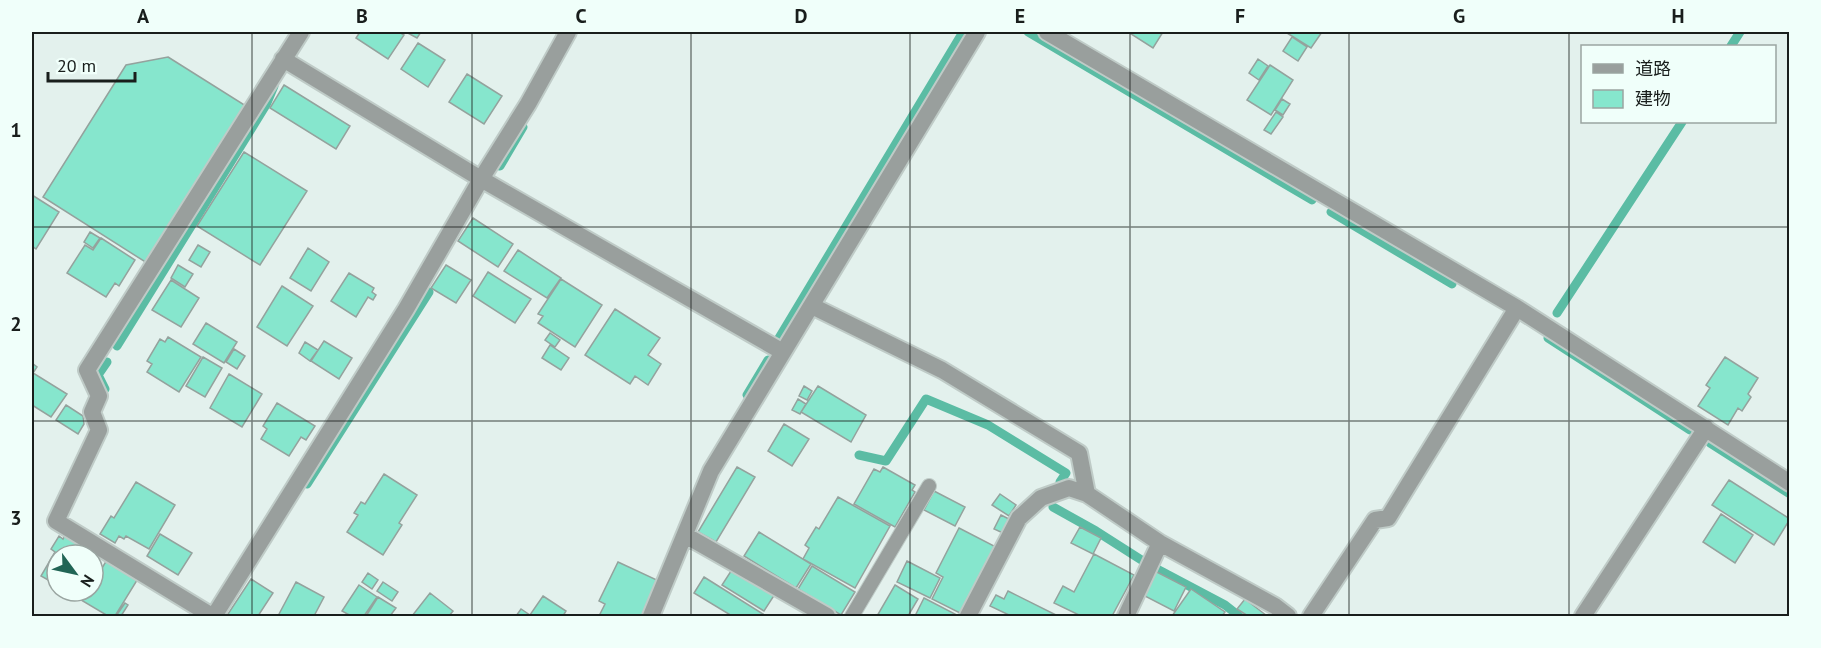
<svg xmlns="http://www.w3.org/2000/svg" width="1821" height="648" font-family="'PT Sans','Noto Sans JP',sans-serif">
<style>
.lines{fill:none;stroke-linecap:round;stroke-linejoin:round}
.stream{stroke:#5bbca4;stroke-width:9}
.building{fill:#86e6cd;stroke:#94a29d;stroke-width:1.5}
.service-casing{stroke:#bfcbc7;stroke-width:16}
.minor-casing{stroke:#bfcbc7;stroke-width:20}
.service{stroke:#999f9d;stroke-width:14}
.minor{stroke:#999f9d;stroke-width:16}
.grid{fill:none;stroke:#191e1c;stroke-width:1.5;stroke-opacity:0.55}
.neatline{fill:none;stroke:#191e1c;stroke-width:2}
.grid-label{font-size:20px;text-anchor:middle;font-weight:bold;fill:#191e1c}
</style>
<rect width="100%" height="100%" fill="#e3f1ed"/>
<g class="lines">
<path class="stream" d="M1028,32l284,168
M1731,46l9,-14
M500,166l23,-39
M1331,212l121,72
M1557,313l125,-191
M779,338l184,-306
M1548,338l142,92
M117,346l149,-241 8,-19
M105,389l-7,-14 9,-13
M747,395l21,-35
M1710,443l80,51
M859,455l27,6 40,-62 62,26 78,48 -6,9
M307,484l122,-192
M1053,507l43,24 47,30
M1155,568l70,37 14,11"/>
</g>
<path class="building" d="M360,32h39l5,3 -16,24 -32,-21z
M406,32h15l-4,6z
M1128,32h35l-10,16z
M1288,32h34l-11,16 -24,-15z
M1292,37l15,10 -9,14 -15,-10z
M418,43l27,17 -17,27 -27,-18z
M168,57l78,49 -99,157 -104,-66 83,-132z
M1258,59l10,7 -9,14 -10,-7z
M1270,65l23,15 -22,35 -24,-15z
M467,74l35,22 -18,28 -35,-22z
M284,85l66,41 -14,23 -66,-41z
M1282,99l8,5 -7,11 -8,-5z
M1276,112l7,5 -12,17 -7,-4z
M244,152l63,39 -47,74 -63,-39z
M32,195l27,17 -23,37 -4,-3z
M473,218l40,26 -15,23 -40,-26z
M90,232l10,6 -7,10 -9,-6z
M101,238l34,22 -16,26 -4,-3 -9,14 -39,-24 18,-28 8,5z
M198,245l12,7 -9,15 -12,-7z
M308,248l21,14 -18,29 -21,-13z
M518,250l43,28 -14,20 -43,-27z
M178,265l15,9 -8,13 -14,-9z
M446,265l25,15 -15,23 -25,-15z
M488,272l43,27 -16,24 -42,-27z
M349,273l25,15 -2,4 4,3 -3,5 -5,-3 -12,20 -25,-16z
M561,279l41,26 -27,42 -37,-24 5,-7 -5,-2z
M171,280l28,18 -18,29 -29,-17z
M282,286l31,20 -26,40 -30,-19z
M615,309l45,29 -12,17 13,9 -13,21 -13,-9 -5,8 -45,-29z
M206,323l31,19 -13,21 -31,-19z
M550,333l10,7 -5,7 -10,-7z
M168,337l33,20 -22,35 -32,-20 5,-8 -5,-3 13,-22 5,3z
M324,341l28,17 -13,21 -28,-18z
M305,342l13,8 -8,11 -11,-8z
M550,345l19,13 -8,12 -19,-12z
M234,349l11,7 -8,13 -11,-7z
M203,357l19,11 -17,29 -19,-11z
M1725,357l33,21 -10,16 3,3 -9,14 -4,-3 -10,17 -30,-19 12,-18 -4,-3z
M32,363l5,4 -4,6 34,21 -16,23 -19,-12z
M229,374l33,20 -20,33 -32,-19z
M804,386l8,5 -5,9 -8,-4z
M818,386l48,29 -15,27 -50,-30z
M798,399l8,5 -6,10 -8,-4z
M277,403l38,23 -9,14 -5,-3 -12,19 -28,-17 6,-10 -4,-3z
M66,405l17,11 1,8 -6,10 -22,-14z
M784,424l25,15 -17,27 -24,-15z
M737,467l18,10 -39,65 -18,-10z
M883,467l32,18 -3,5 3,2 -20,35 -41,-23 20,-35 6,3z
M384,474l33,21 -18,28 3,2 -19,30 -36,-23 11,-17 -4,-2 7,-11 4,2z
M1729,480l61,39 -16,26 -62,-40z
M136,482l39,23 -26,44 -23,-13 -2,3 -5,-3 -4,7 -15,-9 11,-18 3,2z
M934,491l31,16 -10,19 -31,-16z
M1000,494l16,11 -7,11 -17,-11z
M838,497l52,29 -35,62 -52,-29 6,-11 -4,-3 11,-18 3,2z
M1721,514l32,21 -18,28 -32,-21z
M1001,515l10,5 -8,13 -9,-4z
M1080,527l21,11 -8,16 -22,-11z
M959,528l37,19 -34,67 -30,-15 11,-22 -7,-4z
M759,532l52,32 -15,24 -52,-32z
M160,534l32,19 -14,22 -31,-19z
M65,535l31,18 -3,4v-2h-36v30l-16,-9 14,-24 -4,-3 8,-13 4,3z
M1094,554l40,21 -22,41h-31l-27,-13 9,-17 11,6z
M108,558l31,19 -24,39h-7l-32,-19 3,-6h14v-8z
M907,561l33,17 -10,20 -33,-16z
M618,562l41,19 -17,35h-43l6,-12 -6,-3z
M812,566l43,26 -14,23 -43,-26z
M733,568l42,26 -11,17 -42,-26z
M1151,569l35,18 -12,24 -35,-18z
M368,573l10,7 -6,9 -10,-7z
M704,577l59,37 -2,2h-29l-38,-23z
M251,579l22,14 -15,23h-26l-4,-2z
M296,582l28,15 -10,19h-36z
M383,582l15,10 -6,9 -15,-10z
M359,585l18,12 -13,19h-13l-9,-5z
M895,585l23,14 -10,17h-31z
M1191,589l34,23 -3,4h-50z
M1008,591l50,25h-47l-21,-10 6,-11 8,4z
M430,593l23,18 -4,5h-37z
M543,596l23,15 -3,5h-47l5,-7 9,6z
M378,597l18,11 -6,8h-24z
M924,598l31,16 -1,2h-39z
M1245,599l22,17h-19l-11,-7z
M125,603l3,2 -7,11h-5z"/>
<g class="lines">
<g class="service-casing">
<path id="service" d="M852,616l77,-130"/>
</g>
<g class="minor-casing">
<path id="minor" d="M1047,32l470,276 273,175
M283,59l198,120 302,173
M812,306l130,64 137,83 8,41
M685,535l142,81
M212,616l-156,-95 43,-91 -7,-18 7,-16 -12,-26 214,-338
M214,616l192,-307 75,-130 47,-75 40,-72
M651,616l60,-145 266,-439
M968,616l51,-98 22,-20 28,-10 18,6 73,49 115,63 13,10
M1126,616l34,-73
M1311,616l64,-96 13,-2 129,-210
M1583,616l123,-188"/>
</g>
<use href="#service" class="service"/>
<use href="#minor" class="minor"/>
</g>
<path class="grid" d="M252,32v584M472,32v584M691,32v584M910,32v584M1130,32v584M1349,32v584M1569,32v584M32,227h1758M32,421h1758"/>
<rect width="1821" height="648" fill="none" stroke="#f0fffa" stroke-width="66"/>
<rect x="1581" y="45" width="195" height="78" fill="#f0fffa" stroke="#9aa5a1" stroke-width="1.5"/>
<rect x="1593" y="64" width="30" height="9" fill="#999f9d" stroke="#9aa5a1" stroke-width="1.5"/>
<text x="1635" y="75" font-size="18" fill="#191e1c">道路</text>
<rect x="1593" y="90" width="30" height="18" fill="#86e6cd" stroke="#9aa5a1" stroke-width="1.5"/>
<text x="1635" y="105" font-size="18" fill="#191e1c">建物</text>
<g transform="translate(75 573) rotate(123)"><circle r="28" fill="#f0fffa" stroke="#9aa5a1" stroke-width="1.5"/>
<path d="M0-4.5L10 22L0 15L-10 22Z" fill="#216555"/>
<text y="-9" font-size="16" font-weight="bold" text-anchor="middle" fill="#191e1c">N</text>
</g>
<path d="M48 72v9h87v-9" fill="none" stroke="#191e1c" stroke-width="3"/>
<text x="57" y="72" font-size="18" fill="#191e1c" stroke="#f0fffa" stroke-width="4.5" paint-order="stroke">20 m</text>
<rect x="33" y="33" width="1755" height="582" class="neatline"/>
<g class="grid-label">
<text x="143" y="23">A</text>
<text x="362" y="23">B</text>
<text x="581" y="23">C</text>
<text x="801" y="23">D</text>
<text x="1020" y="23">E</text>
<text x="1240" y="23">F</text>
<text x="1459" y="23">G</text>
<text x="1678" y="23">H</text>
<text x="16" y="137">1</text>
<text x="16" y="331">2</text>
<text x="16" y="525">3</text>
</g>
</svg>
